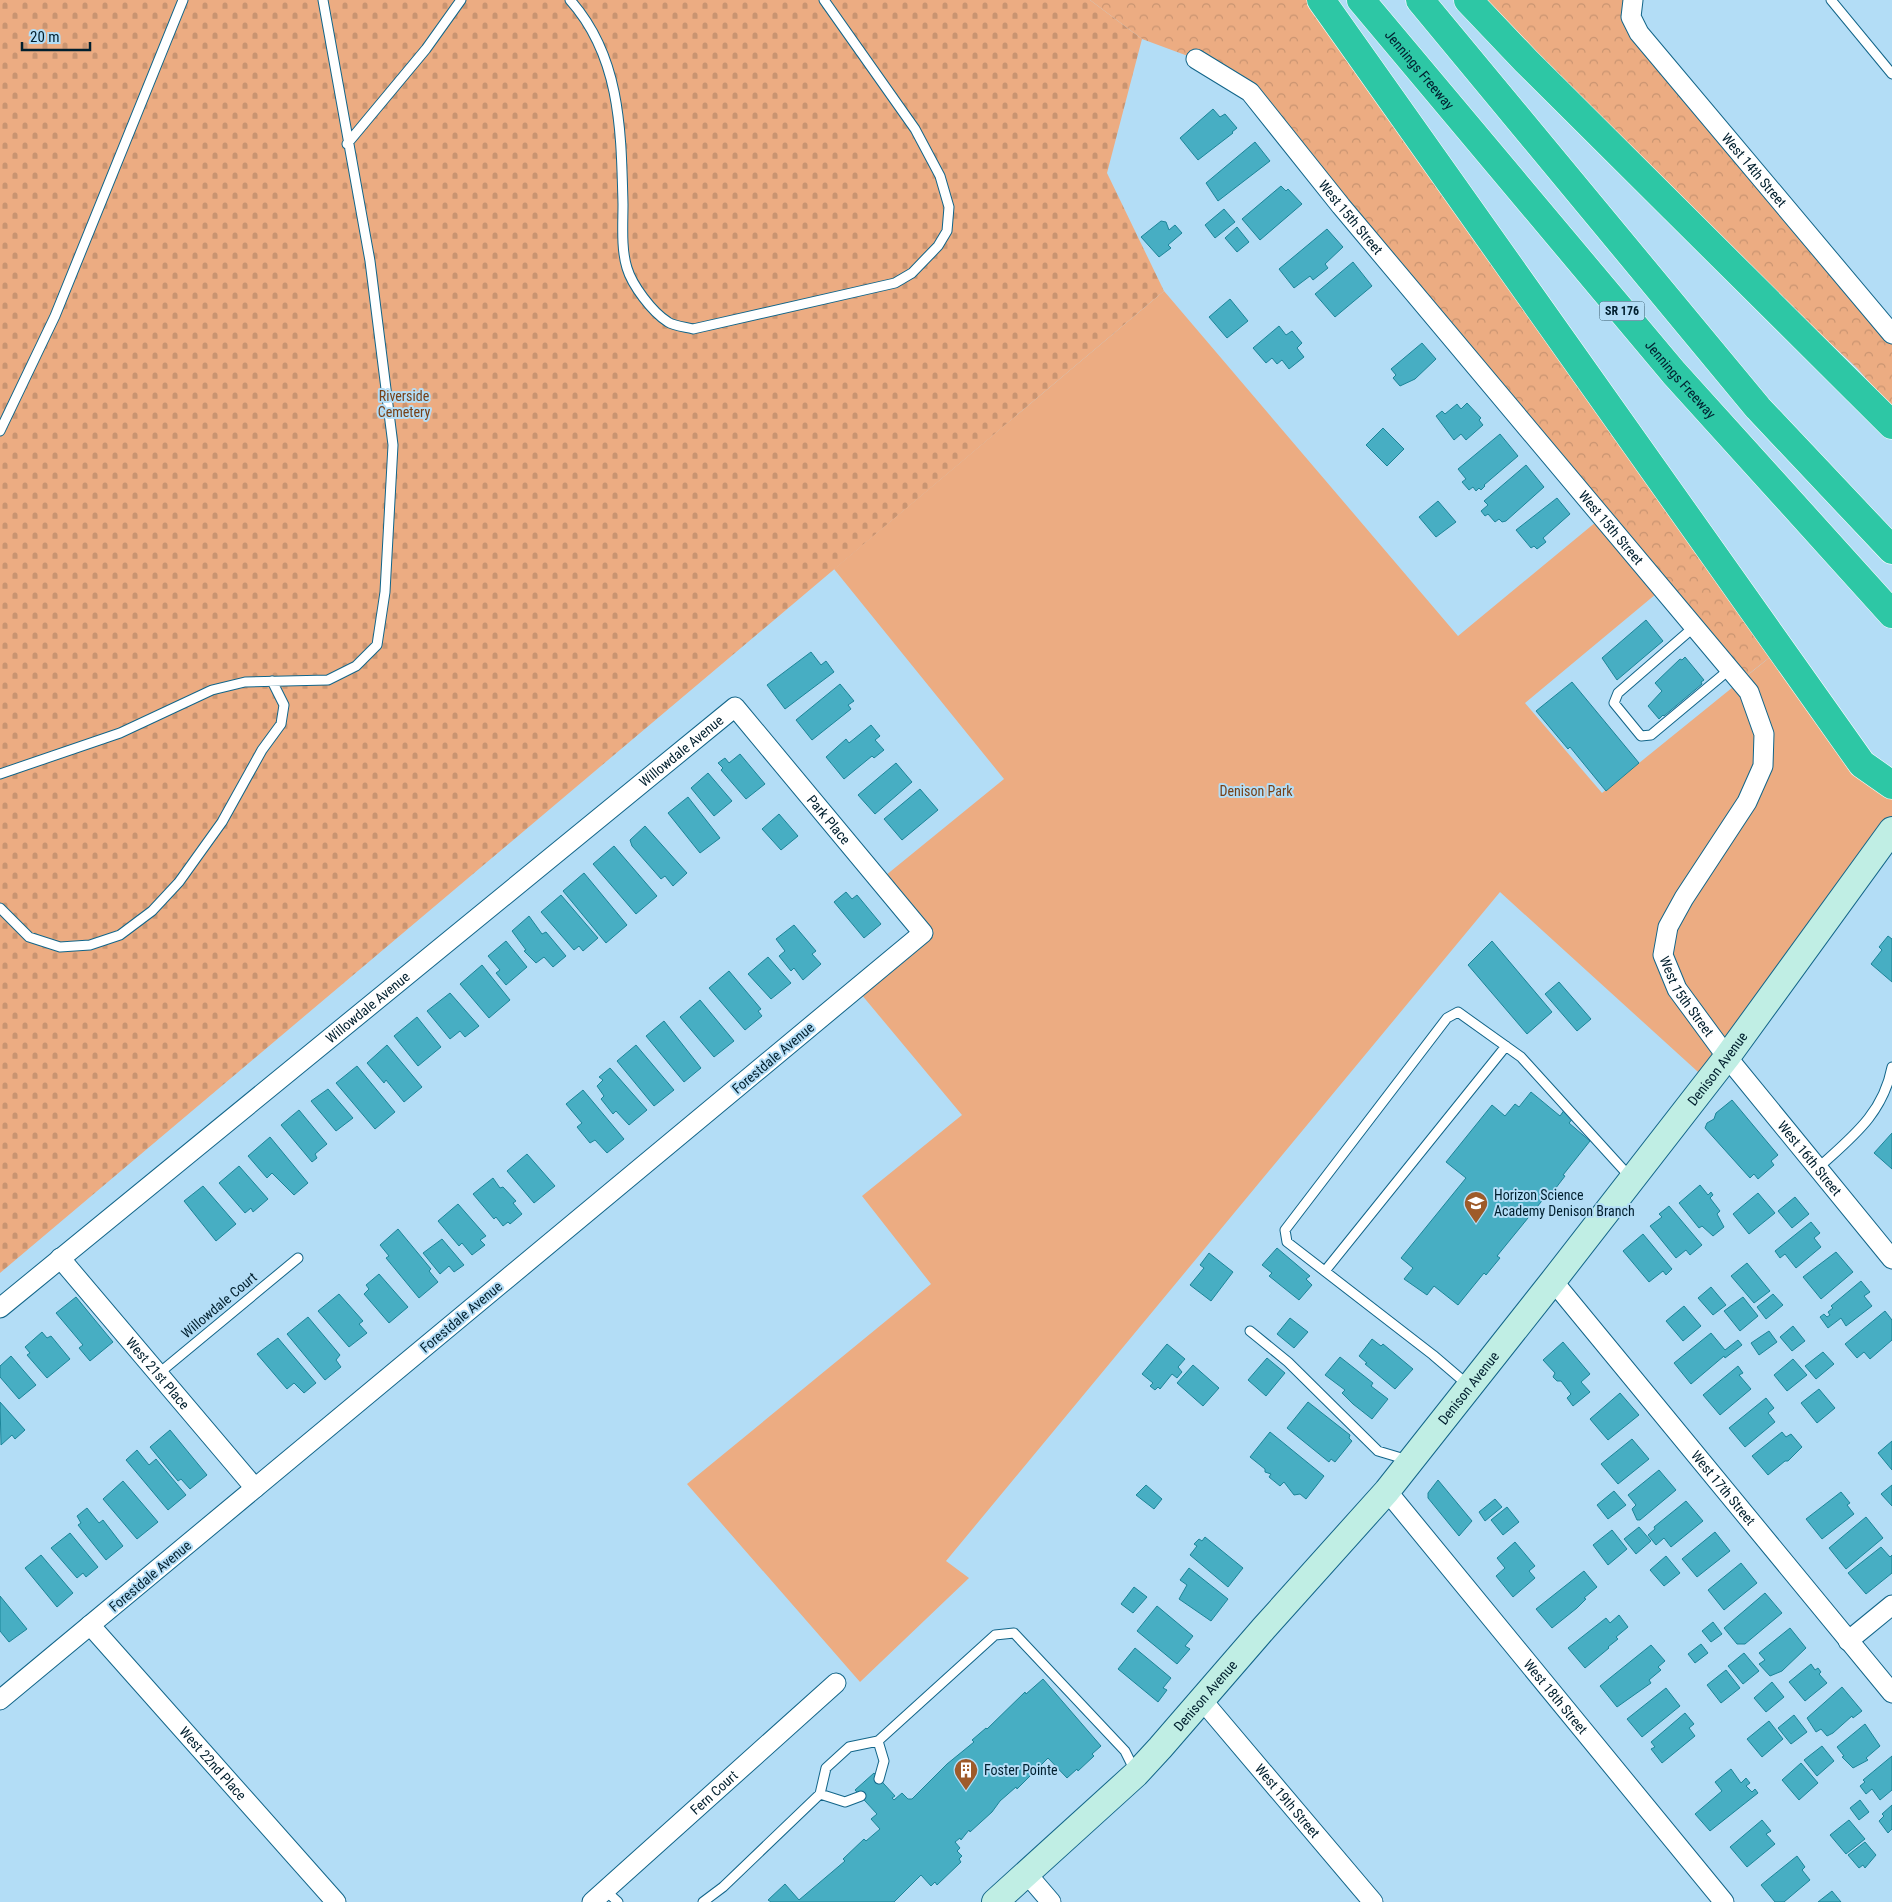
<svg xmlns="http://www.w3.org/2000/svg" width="1892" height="1902" font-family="'Roboto Condensed',sans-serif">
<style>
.forest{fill:url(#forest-crowns)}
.cemetery{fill:url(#cemetery-stones)}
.green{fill:#ecac82}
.building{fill:#47aec3;stroke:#1c8599}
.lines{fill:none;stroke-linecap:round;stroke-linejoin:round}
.service-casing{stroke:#126589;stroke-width:11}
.minor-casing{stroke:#126589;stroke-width:21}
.secondary-casing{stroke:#126589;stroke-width:28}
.motorway-casing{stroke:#fff;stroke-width:29}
.service{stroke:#fff;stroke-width:9}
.minor{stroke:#fff;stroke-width:19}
.secondary{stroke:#c0eee4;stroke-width:26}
.motorway{stroke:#2dc7a5;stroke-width:28}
.labels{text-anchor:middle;stroke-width:4;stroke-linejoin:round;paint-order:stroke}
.shield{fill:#b3ddf6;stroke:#36586a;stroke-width:1}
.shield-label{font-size:12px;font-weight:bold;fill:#001f2e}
.street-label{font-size:14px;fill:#001f2e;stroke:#b3ddf6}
.park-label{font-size:14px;fill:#764017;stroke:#b3ddf6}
.poi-label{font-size:14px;fill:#001f2e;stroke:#b3ddf6;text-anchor:start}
</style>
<defs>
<pattern id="forest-crowns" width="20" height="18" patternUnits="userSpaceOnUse" patternTransform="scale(1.25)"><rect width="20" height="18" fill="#ecac82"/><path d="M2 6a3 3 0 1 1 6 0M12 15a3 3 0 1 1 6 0" fill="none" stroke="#c99471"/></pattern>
<pattern id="cemetery-stones" width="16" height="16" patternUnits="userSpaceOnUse" patternTransform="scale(1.25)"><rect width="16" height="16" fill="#ecac82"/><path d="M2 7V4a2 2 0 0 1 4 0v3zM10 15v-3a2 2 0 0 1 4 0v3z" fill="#c99471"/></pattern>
</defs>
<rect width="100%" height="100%" fill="#b3ddf6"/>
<path class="forest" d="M1090,0h231l459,649 -40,32 -490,-589 -54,-33 -54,-20z
M1468,0h165l-2,17 261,317v74l-35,-40 -331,-307z"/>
<path class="cemetery" d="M0,0h1090l52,39 -35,134 57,118 -1164,982z"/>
<path class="green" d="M1164,291l294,345 144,-119 60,72 -137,114 77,90 178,-144 112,136v45l-184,251 -208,-189 -554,669 23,17 -109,104 -173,-198 244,-200 -69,-88 100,-81 -106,-127 67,-55 -43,-53 124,-101 -170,-210z"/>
<path class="building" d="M1213,109l7,8 5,-3 12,14 -5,4 1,1 -35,27 -18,-22z
M1255,142l15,19 -52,40 -12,-18z
M1281,186l5,5 2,-2 14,15 -42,36 -18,-21z
M1224,209l11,13 -20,16 -10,-13z
M1161,221l5,1 3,8 6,-5 7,8 -14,12 3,3 -12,9 -18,-20z
M1237,227l12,15 -12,10 -12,-14z
M1327,229l16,18 -18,17 3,4 -15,12 -3,-4 -16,12 -15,-19z
M1353,262l19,24 -37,31 -20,-23z
M1230,299l18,22 -21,17 -18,-21z
M1279,326l7,9 6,-4 10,12 -5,5 7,9 -15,12 -7,-9 -5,4 -5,-6 -6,5 -13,-15z
M1422,343l14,16 -21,20 -15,7 -7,-8 3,-3 -5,-6z
M1467,403l14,15 -2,2 4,5 -17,15 -5,-6 -7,6 -18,-24 6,-5 3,3 12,-10 4,5z
M1383,428l21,21 -17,17 -21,-21z
M1500,434l18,22 -34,29 1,1 -4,4 -2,-2 -3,3 -3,-4 -4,3 -7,-8 4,-3 -8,-10z
M1526,465l18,22 -38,34 -4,1 -3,-3 -4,3 -7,-8 -3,2 -4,-5 7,-6 -4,-4z
M1557,498l13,16 -27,24 3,4 -9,7 -3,-3 -3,2 -15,-18z
M1438,501l18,21 -20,15 -17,-20z
M1646,620l17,21 -46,39 -15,-22z
M811,652l10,13 5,-4 8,11 -49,37 -18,-24z
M1685,657l19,23 -3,2 1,2 -38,32 -1,-1 -4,4 -11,-13 14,-15 -7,-8 25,-24 2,1z
M1572,682l67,81 -33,28 -36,-44 -2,2 -32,-38z
M840,684l14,17 -6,4 3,4 -39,31 -16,-20z
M871,725l9,11 -5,4 9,10 -10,8 -2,-2 -28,23 -18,-22 20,-18 3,4z
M740,754l25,30 -19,15 -25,-29 2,-2 -5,-5 7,-5 4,5z
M896,763l16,19 -37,32 -17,-19z
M708,773l24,28 -18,15 -23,-28z
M920,789l18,21 -36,30 -18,-21z
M688,797l32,41 -20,15 -32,-40z
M779,814l19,22 -17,14 -19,-21z
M645,826l42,47 -14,13 -8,-10 -4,3 -29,-33 -2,-6z
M614,846l43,50 -21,18 -43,-50z
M584,873l43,52 -21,18 -43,-52z
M846,892l6,7 5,-4 24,29 -17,14 -30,-36z
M561,895l37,43 -15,13 -4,-5 -5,4 -33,-38z
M529,916l13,18 4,-2 20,24 -13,11 -9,-10 -8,6 -12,-12 2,-1 -14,-19z
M794,925l22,26 -4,3 9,10 -18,16 -9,-12 -3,3 -12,-15 6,-5 -9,-12z
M1888,936l4,3v43l-21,-18 11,-14 -3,-3z
M506,941l21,26 -21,18 -10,-12 4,-3 -12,-14z
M1492,941l60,71 -25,22 -59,-69z
M768,957l23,26 -20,16 -23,-25z
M482,965l28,35 -21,18 -29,-34z
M729,971l32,38 -3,2 4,5 -17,14 -36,-42z
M1559,982l32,37 -14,12 -32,-37z
M450,993l29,33 -14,11 -5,-6 -10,8 -23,-28z
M700,1000l34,41 -20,16 -34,-40z
M417,1017l24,30 -23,19 -24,-30z
M664,1021l37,47 -17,14 -38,-46z
M387,1045l35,42 -18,15 -18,-22 -2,3 -17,-20z
M636,1045l38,45 -20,16 -37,-45z
M357,1066l38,46 -20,17 -39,-46z
M610,1068l37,42 -18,15 -13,-14 -3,3 -12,-15 3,-3 -7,-10 6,-6 -4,-3z
M328,1089l25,29 -17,13 -25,-30z
M583,1090l41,49 -17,14 -12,-13 -5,3 -13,-16 5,-4 -16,-19z
M1531,1092l29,24 5,-7 9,8 -5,6 21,18 -27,34 2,1 -13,17 -2,-2 -53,65 3,2 -14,17 -2,-2 -26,32 -24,-19 -7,9 -23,-16 9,-11 -12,-10 65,-80 -20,-16 46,-57 13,11 10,-12 4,3z
M1732,1100l46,55 -7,6 3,4 -16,14 -4,-5 -4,4 -45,-50 2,-5 7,-4 2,-6z
M299,1110l28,34 -12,10 2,4 -5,4 -31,-37z
M1892,1133v36l-18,-16z
M270,1137l38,46 -14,12 -22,-22 -5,5 -19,-22z
M527,1154l28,32 -21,17 -27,-32z
M239,1166l29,33 -15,13 -2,-4 -6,5 -26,-30z
M493,1178l7,10 3,-1 13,14 -3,2 9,11 -12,10 -2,-2 -5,4 -7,-9 -2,2 -21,-25z
M1700,1185l8,10 3,-3 2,3 -3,3 10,13 -3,3 7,13 -11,9 -11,-10 -3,2 -20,-25z
M203,1186l33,38 -20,17 -32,-40z
M1758,1193l17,20 -26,21 -16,-20z
M1795,1197l14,17 -17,14 -14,-17z
M458,1204l28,32 -6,4 5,5 -13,10 -10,-12 -3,3 -21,-25z
M1669,1206l33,39 -12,10 -4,-5 -10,8 -26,-32 12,-9 -3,-3z
M1811,1222l9,11 -6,5 7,9 -25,21 -11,-14 -5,4 -5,-7z
M398,1229l33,40 -2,2 9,11 -19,16 -33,-40 3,-2 -9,-11z
M1643,1234l29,35 -6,6 -3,-4 -14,11 -26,-31z
M442,1239l22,26 -10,7 -5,-6 -9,8 -17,-21z
M1277,1248l33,28 -4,3 6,6 -13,15 -30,-24 3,-3 -10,-8z
M1836,1252l17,20 -32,27 -18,-22z
M1209,1253l24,19 -22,29 -21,-16 14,-17 -4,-3z
M1747,1263l23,28 -16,12 -23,-27z
M379,1274l29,33 -19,16 -25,-29 5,-5 -3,-4z
M1861,1281l9,11 -6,4 8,10 -26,20 -5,-8 -13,10 -8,-11 4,-3 3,3 3,-2 -2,-3 5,-4 -2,-2z
M1711,1287l15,18 -13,10 -15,-17z
M339,1294l24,27 -4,3 8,9 -18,14 -31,-36z
M1773,1294l10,11 -17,14 -9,-12z
M76,1297l37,45 -23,19 -11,-13 4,-3 -27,-32z
M1743,1297l15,19 -18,15 -16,-20z
M1684,1306l17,20 -18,15 -17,-20z
M1885,1311l7,9v20l-22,19 -6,-7 -7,6 -12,-14z
M308,1317l32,38 -4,5 5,7 -16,13 -38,-46z
M1290,1318l18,14 -14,16 -17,-14z
M1793,1326l12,15 -13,10 -12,-14z
M1769,1331l8,11 -18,13 -8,-12z
M42,1332l5,6 4,-2 19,23 -23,19 -20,-23 3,-2 -5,-6z
M1711,1333l14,17 13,-10 4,5 -17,13 -1,-2 -33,28 -17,-21z
M278,1338l38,45 -12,10 -10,-10 -7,6 -30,-35z
M1372,1339l9,7 2,-2 30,25 -18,20 -30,-25 2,-1 -8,-7z
M1563,1342l27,32 -9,8 9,10 -17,14 -6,-8 4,-4 -10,-13h-4l-4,-4 2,-4 -12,-13z
M1167,1344l18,15 -7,8 4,5 -5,6 -5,-4 -12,15 -2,-2 -3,3 -5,-4 3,-3 -11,-9z
M1823,1352l11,12 -18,15 -11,-13z
M11,1356l25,29 -17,14 -19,-22v-11z
M1340,1357l33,26 -2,3 17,13 -16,20 -19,-15 -11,-11 3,-3 -20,-15z
M1267,1358l18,15 -19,23 -18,-16z
M1793,1359l14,16 -20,16 -13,-16z
M1193,1365l26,23 -16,18 -26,-23z
M1738,1366l5,7 -4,2 12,14 -31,26 -17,-20z
M1819,1389l16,19 -18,15 -16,-20z
M1620,1393l19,22 -31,25 -18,-21z
M1766,1398l8,10 -6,5 7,9 -30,25 -16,-19z
M0,1402l25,28 -10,9 -3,-4 -11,10z
M1308,1402l42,33 -1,3 3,3 -17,21 -4,-3 -2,3 -42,-34z
M170,1430l37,45 -17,14 -9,-10 -3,2 -28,-34z
M1270,1432l54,44 -18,23 -6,-5 -6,1 -10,-13 -4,4 -11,-9 2,-3 -6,-2v-3l-15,-12z
M1782,1432l4,5 5,-3 11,13 -14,14h-3l-17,14 -16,-19z
M1632,1439l17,20 -31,25 -17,-20z
M1892,1441v29l-14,-17z
M137,1450l12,15 7,-6 30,36 -18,15 -42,-50z
M1659,1470l17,20 -36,30h-3l-5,-11 4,-4 -8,-10z
M1438,1480l34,41 -13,15 -31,-38v-5z
M123,1481l35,41 -21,17 -34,-40z
M1146,1485l16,14 -8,10 -18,-14z
M1892,1485v21l-11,-12z
M1614,1491l12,14 -18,14 -11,-14z
M1841,1492l9,11 -3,2 7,9 -32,25 -16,-20z
M1495,1499l7,8 -17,14 -6,-9z
M1686,1501l17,20 -32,26 -7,-9 -8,7 -8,-10 7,-6 -1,-2z
M1507,1507l12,15 -16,13 -12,-15z
M87,1508l12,15 4,-3 20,26 -17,14 -28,-35 3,-2 -4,-7z
M1866,1517l17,21 -37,31 -17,-21z
M1639,1527l12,14 -15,13 -12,-15z
M1612,1530l15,19 -19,16 -15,-20z
M1715,1532l15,19 -33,26 -15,-18z
M70,1533l28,34 -12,10 -3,-4 -6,5 -26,-30z
M1205,1537l38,31 -15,19 -38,-32 7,-9 -3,-2 5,-5 3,2z
M1515,1542l20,24 -6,5 6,7 -22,19 -17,-21 9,-8 -8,-10z
M1881,1547l9,10 2,-2v18l-26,21 -18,-21z
M41,1555l32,38 -16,14 -32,-39z
M1666,1556l14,17 -16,13 -14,-16z
M1741,1563l16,20 -33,27 -16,-20z
M1189,1568l39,31 -17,22 -32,-22 8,-14 -7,-5z
M1584,1571l13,16 -13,11 2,1 -9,9 -25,20 -16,-19z
M1134,1587l13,10 -14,16 -12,-9z
M1765,1593l17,20 -37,31h-8l-13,-16z
M0,1596l27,33 -18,13 -9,-11z
M1157,1606l36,30 -8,10 5,3 -13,15 -40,-33z
M1619,1615l9,12 -12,10 2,2 -10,8 1,1 -24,20 -17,-20 38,-30 4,5z
M1713,1622l9,12 -11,8 -9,-11z
M1790,1628l16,20 -24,23 -12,5 -11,-12 6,-4 -6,-7z
M1701,1644l7,9 -13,10 -7,-9z
M1651,1645l14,16 -7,6 3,3 -12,10 2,3 -34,24 -17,-21z
M1135,1648l36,30 -8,10 4,2 -9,12 -40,-33z
M1744,1653l15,18 -16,13 -15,-18z
M1811,1664l4,6 3,-2 3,4 -2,2 8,9 -22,18 -16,-19z
M1726,1670l14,18 -19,15 -14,-18z
M1043,1679l58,67 -9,8 2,2 -16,15 -1,-2 -10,9 -19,-20 -31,31 -1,-2 -16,14 -8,11 -22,20 -1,-2 -8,10 -1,-2 -5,4 5,6 -3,3 5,5 -3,3 2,3 -24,23 -2,-3 -4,4 -10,-11 -27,27h-123l-3,-2 17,-16 14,16 46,-39 -2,-2 21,-20 2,2 14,-12 -9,-10 6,-5 -22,-24 19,-17 21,23 -3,2 2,2 8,-7 6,6h4l35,-35 27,-22 -2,-2 14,-12 1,1 38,-37 1,2z
M1772,1682l12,15 -18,15 -12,-14z
M1842,1687l20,24 -9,7 -1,-2 -19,17 -6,3 -6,-7 -5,3 -9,-14z
M1666,1688l14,18 -38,31 -15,-18z
M1685,1713l9,11 -5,4 6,8 -33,27 -11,-14 4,-2 -4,-5z
M1794,1715l13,17 -16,12 -13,-16z
M1769,1721l14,18 -21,18 -15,-18z
M1865,1724l15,22 -14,12 2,2 -15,8 -11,-11 2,-1 -7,-9z
M1822,1746l12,15 -17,15 -13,-16z
M1892,1756v34l-12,10 -8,-11 -6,5 -6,-8 5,-4 -2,-2z
M1801,1763l17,20 -19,17 -17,-20z
M1731,1769l10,14 5,-5 4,5 -4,3 6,6 3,-3 3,4 -48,38 -15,-17 27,-23 -7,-9z
M1860,1800l9,12 -10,8 -9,-12z
M1892,1805v24l-4,4 -9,-12 5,-5 -2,-2z
M1762,1820l9,11 -5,3 9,10 -28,23 -17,-20z
M1849,1820l16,19 -19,15 -16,-19z
M1865,1842l11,13 -11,13 -2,-3 -4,3 -11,-13z
M1797,1856l8,11 -3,3 8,10 -26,22h-9l-14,-17z
M1832,1891l9,11h-23z"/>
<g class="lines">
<g class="service-casing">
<path id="service" d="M570,0c51,57 51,131 53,204 0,20 -2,45 4,64 5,17 25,44 41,54 6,4 17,5 25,7l202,-46 17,-10 26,-27 9,-15 2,-24 -9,-31 -25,-47 -91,-129
M1831,0l61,74
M347,144l79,-95 35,-49
M0,431l55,-115 128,-316
M1694,627l-76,66 -4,10 27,33 10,-1 79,-66
M0,774l120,-41 92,-43 33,-8 83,-2 28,-14 21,-21 8,-53 8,-147 -23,-184 -47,-261
M0,908l29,29 31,10 30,-2 30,-10 32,-24 27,-29 43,-60 40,-72 19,-26 3,-19 -12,-24
M1818,1168c34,-31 65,-54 74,-101
M1325,1271l181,-225
M1250,1331l38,31 90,89 30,9
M158,1374l140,-116
M1468,1385l-35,-30 -146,-113 -2,-12 162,-212 11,-6 63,45 109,120
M878,1741l6,20 -5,18
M820,1794l25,8 16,-6
M605,1890l13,12
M703,1902l20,-15 97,-93 6,-26 23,-21 29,-6 117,-106 19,-2 111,118 10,20"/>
</g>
<g class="minor-casing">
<g id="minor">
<path id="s1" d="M1633,0l-2,17 8,16 253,301"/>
<path id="s2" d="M1196,59l54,33 91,114 408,486 15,42 -1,32 -16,36 -63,96 -16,29 -5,28 14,34 50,68 165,202"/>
<path id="s3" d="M60,1258l195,230"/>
<path id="s4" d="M1553,1281l339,412"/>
<path id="s5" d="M0,1308l735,-601 188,226 -923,767"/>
<path id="s6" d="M1387,1491l337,411"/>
<path id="s7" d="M90,1625l246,277"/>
<path d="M1848,1641l44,-36"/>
<path id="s8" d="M1202,1700l171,202"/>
<path d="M1027,1874l24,28"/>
<path id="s9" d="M592,1902l244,-219"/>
</g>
</g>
<g class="secondary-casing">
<g id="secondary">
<path id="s10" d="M995,1902l141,-128 24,-26 104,-120 123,-137 166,-210 174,-224 165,-227"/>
</g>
</g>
<g class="motorway-casing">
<g id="motorway">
<path d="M1321,0l541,764 30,21"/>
<path id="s11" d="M1361,0l313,373 218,241"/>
<path d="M1420,0l338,408 134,142"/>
<path d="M1468,0l58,61 366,364"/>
</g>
</g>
<use href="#service" class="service"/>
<use href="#minor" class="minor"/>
<use href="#secondary" class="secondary"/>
<use href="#motorway" class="motorway"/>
</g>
<defs>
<g id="school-pin" transform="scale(1.25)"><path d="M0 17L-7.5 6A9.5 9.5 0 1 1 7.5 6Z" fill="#9e5b2a" stroke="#b3ddf6"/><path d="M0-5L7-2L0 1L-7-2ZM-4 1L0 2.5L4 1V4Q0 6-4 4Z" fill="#fff"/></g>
<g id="building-pin" transform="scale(1.25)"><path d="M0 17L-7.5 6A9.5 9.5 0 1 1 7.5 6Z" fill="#9e5b2a" stroke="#b3ddf6"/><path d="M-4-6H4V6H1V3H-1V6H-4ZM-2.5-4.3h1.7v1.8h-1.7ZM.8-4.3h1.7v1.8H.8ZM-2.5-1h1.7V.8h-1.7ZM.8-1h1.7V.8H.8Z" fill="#fff"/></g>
</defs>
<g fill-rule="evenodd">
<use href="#school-pin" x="1476" y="1203"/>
<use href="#building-pin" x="966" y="1770"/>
</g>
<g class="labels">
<rect class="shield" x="1599.5" y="301.5" width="45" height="19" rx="4"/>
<g class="shield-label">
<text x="1622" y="315">SR 176</text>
</g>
<g class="street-label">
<text dy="5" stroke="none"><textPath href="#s11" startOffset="91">Jennings Freeway</textPath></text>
<text dy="5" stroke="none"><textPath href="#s1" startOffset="214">West 14th Street</textPath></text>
<text dy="5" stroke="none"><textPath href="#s2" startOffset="224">West 15th Street</textPath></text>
<text dy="5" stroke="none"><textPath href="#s11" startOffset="496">Jennings Freeway</textPath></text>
<text dy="5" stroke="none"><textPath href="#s2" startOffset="629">West 15th Street</textPath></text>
<text dy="5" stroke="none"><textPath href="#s5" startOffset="880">Willowdale Avenue</textPath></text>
<text dy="5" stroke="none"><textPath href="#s5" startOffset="1096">Park Place</textPath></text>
<text dy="5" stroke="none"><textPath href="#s2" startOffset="1184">West 15th Street</textPath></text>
<text dy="5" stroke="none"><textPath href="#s5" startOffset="475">Willowdale Avenue</textPath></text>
<text transform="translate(773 1058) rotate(-40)" y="5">Forestdale Avenue</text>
<text dy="5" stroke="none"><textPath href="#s10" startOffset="1105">Denison Avenue</textPath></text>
<text dy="5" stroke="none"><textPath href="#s2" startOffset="1388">West 16th Street</textPath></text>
<text transform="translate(219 1305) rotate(-40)" y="5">Willowdale Court</text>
<text transform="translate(461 1317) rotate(-40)" y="5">Forestdale Avenue</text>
<text dy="5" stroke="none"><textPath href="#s3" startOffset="151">West 21st Place</textPath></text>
<text dy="5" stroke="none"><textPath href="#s10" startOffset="700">Denison Avenue</textPath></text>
<text dy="5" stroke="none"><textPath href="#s4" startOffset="268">West 17th Street</textPath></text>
<text transform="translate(150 1576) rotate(-40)" y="5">Forestdale Avenue</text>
<text dy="5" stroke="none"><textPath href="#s10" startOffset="295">Denison Avenue</textPath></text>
<text dy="5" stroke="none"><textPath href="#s6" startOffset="266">West 18th Street</textPath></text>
<text dy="5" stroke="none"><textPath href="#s7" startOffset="185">West 22nd Place</textPath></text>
<text dy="5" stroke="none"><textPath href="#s9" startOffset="164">Fern Court</textPath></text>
<text dy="5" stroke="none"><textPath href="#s8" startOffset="132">West 19th Street</textPath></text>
</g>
<g class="park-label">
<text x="404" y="401">Riverside<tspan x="404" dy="16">Cemetery</tspan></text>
<text x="1256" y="796">Denison Park</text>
</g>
<g class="poi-label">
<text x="1494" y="1200">Horizon Science<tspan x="1494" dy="16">Academy Denison Branch</tspan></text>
<text x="984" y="1775">Foster Pointe</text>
</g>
</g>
<path d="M22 42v8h68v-8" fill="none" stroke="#001f2e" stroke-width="2.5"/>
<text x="30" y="42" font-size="15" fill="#001f2e" stroke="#b3ddf6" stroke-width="4" paint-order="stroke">20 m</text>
</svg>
